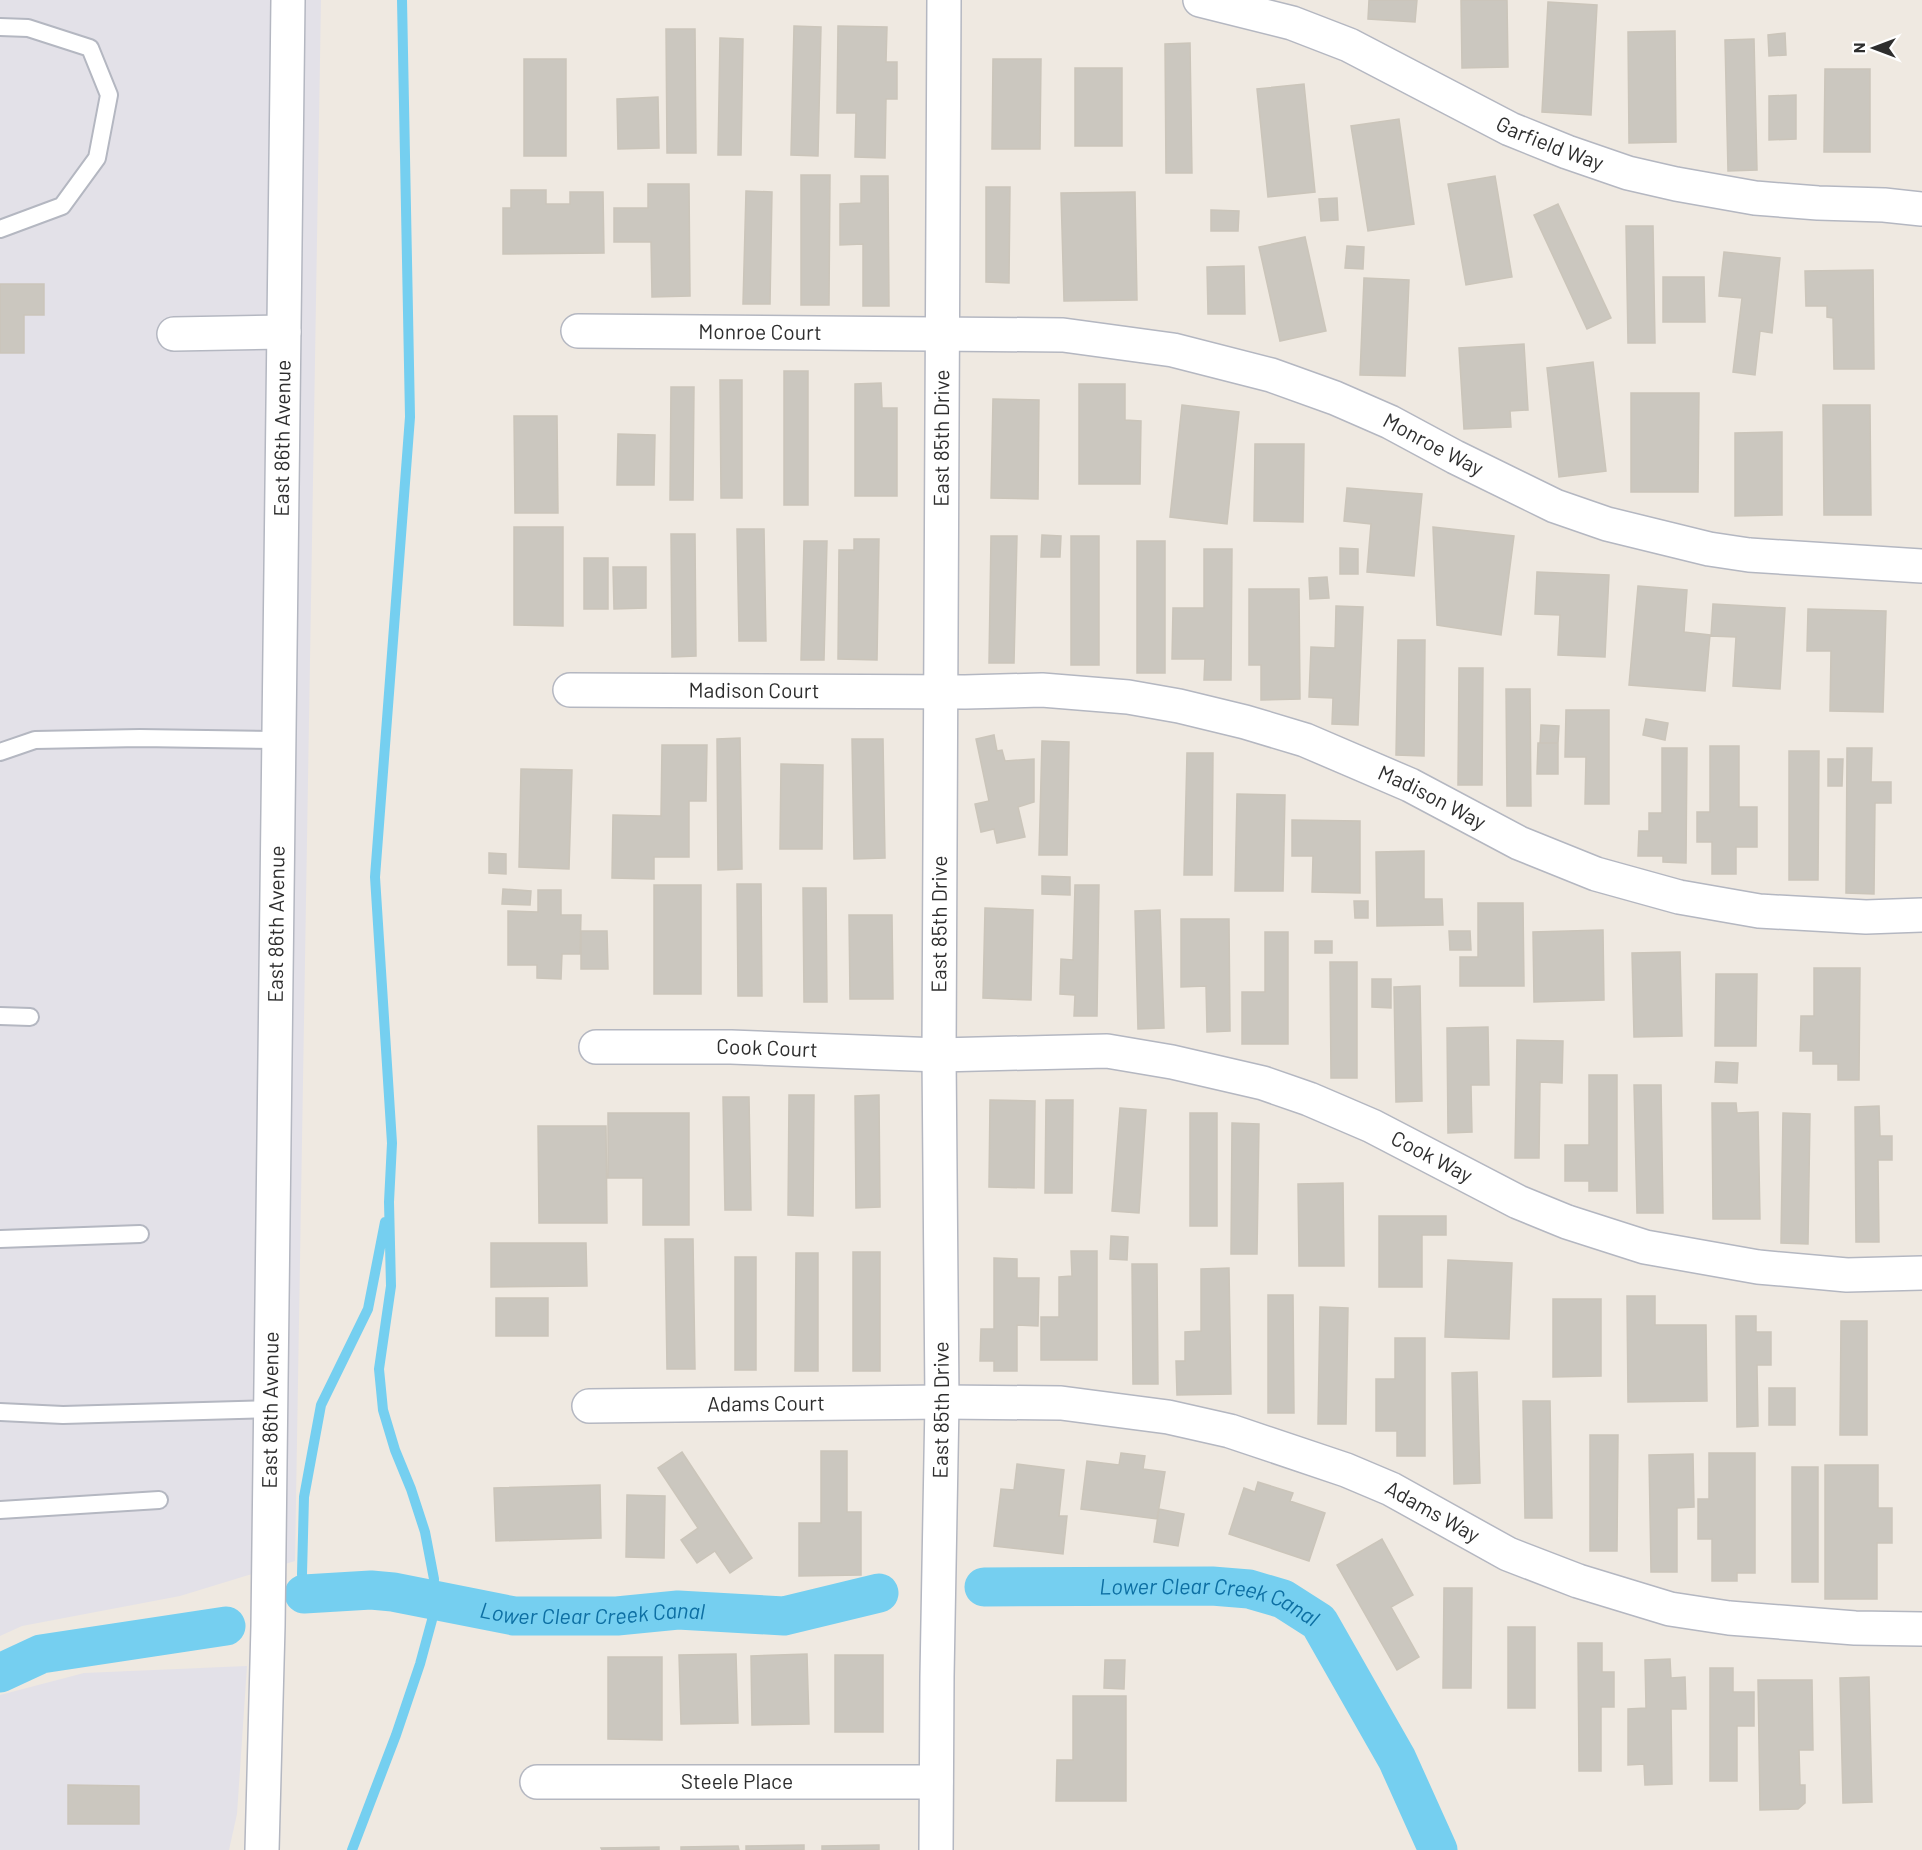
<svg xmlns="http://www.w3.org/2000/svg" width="1922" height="1850" font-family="Barlow,sans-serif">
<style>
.industrial{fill:#e3e1e8}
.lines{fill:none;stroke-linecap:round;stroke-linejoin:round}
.stream{stroke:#75cff0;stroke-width:10}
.canal{stroke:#75cff0;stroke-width:39}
.building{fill:#cbc7bf;stroke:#cbc5ba;stroke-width:1.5}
.service-casing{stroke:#b4b7c1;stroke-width:20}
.minor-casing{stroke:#b4b7c1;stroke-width:36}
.service{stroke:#fff;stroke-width:16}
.minor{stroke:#fff;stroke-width:33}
.labels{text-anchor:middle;stroke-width:6;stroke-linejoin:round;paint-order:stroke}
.street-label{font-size:21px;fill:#2e2e2e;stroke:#fff}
.water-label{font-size:22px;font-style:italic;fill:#0d6fa3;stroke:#fff}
</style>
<rect width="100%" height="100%" fill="#efe9e1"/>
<path class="industrial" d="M0,0h321l-26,1561 -115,35 -158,30 -22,10z
M247,1666l-10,148 -8,36h-229v-155l84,-22z"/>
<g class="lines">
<path class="stream" d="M304,1594l-2,-20 2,-77 17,-92 47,-96 17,-87
M352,1850l44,-115 24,-71 12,-44 2,-41 -9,-47 -14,-43 -16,-39 -12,-40 -4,-41 12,-83 -2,-84 3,-59 -17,-266 35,-460 -8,-417"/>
<g class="canal">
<path id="s1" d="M984,1587l228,-1 37,3 34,10 36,23 78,137 41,91"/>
<path id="s2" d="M304,1594l67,-4 22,2 121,24h103l61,-6 106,6 95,-23"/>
<path d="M0,1673l41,-19 185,-28"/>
</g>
</g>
<path class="building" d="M1369,0h48l-2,22 -47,-3z
M1461,0h46l1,67 -46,1z
M1548,2l49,3 -6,110 -49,-3z
M794,26l27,1 -3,129 -27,-1z
M838,26l49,1 -1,35h11v37h-11l-1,59 -30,-1 1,-44h-19z
M666,29h29l1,124h-29z
M1675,31l1,111 -47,1 -1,-111z
M1785,33l1,22 -17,1 -1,-21z
M720,38l23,1 -2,116h-23z
M1754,39l3,131 -29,1 -3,-131z
M1190,43l2,130h-26l-1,-129z
M524,59h42v97h-42z
M993,59h48l-1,90h-48z
M1075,68h47v78h-47z
M1825,69h45v83h-46z
M1304,84l11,108 -47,5 -11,-108z
M1796,95v44l-27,1v-44z
M658,97l1,51 -41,1 -1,-50z
M1399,119l15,105 -46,7 -17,-105z
M801,175h29l-1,130h-28z
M861,176h27l1,130h-26v-62l-23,1v-41l21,-1z
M1495,176l17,101 -46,8 -18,-101z
M648,184h41l1,112 -38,1 -1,-55h-37v-34h34z
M986,187h24l-1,96 -23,-1z
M511,190h35v14h24v-12h33l1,61 -101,1v-46h8z
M746,191l26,1 -2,112h-27z
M1135,192l2,108 -73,1 -3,-108z
M1337,198l1,22 -17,1 -2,-22z
M1558,204l53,114 -24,11 -53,-114z
M1211,210l28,1 -1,20h-27z
M1626,226h27l2,117h-27z
M1305,237l21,94 -46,10 -21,-94z
M1347,246l17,1 -1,22 -18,-1z
M1724,252l56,6 -8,75 -12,-2 -5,44 -22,-3 9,-74 -23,-2z
M1244,266l1,48h-37l-1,-47z
M1873,270l1,99h-40l-1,-51 -6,-1v-11h-21l-1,-35z
M1663,277h41l1,45h-42z
M1364,278l45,2 -4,96 -45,-1z
M0,284h44v31h-20v38h-24z
M1524,344l4,66 -18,1 1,16 -47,2 -5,-81z
M1593,362l13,109 -47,6 -12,-109z
M784,371h24v134h-24z
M720,380h22v118h-21z
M881,383l1,25h15v88h-42v-112z
M1079,384h46v36l16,1 -1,63h-61z
M671,387h23l-1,113h-23z
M1631,393h68l-1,99h-67z
M993,399l46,1 -1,99 -47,-1z
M1182,405l57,7 -12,112 -57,-7z
M1823,405h47l1,110h-47z
M514,416h43l1,97h-43z
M1782,432v83l-47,1v-83z
M618,434l37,1 -1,50h-37z
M1255,444h49l-1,78 -49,-1z
M1347,488l75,6 -8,82 -47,-4 4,-48 -27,-3z
M514,527h49v99l-49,-1z
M1433,527l81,9 -13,99 -64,-10z
M737,529h27l2,112h-27z
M671,534h24l1,122 -24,1z
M1042,535l19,1 -1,21h-19z
M991,536h26l-3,127h-25z
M1071,536h28v129h-28z
M854,539h25l-2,121 -39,-1 1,-109h15z
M804,541h23l-3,119h-23z
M1137,541h28v132h-28z
M1340,548l18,1v25h-18z
M1204,549h28l-1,131h-27l1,-21h-33l1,-51h31z
M584,558h24v51h-24z
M613,567h33v41l-32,1z
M1537,572l72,3 -4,82 -47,-2 2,-40 -25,-1z
M1327,577l2,21 -19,1 -1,-21z
M1638,586l49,4 -3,42 26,3 -5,56 -76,-6z
M1249,589h50l1,110 -39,1v-35h-12z
M1713,604l72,4 -5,81 -47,-3 3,-49 -25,-1z
M1336,606l27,1 -5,118 -26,-1 1,-26 -24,-1 2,-50 24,1z
M1808,609l78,2 -3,101 -53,-1 1,-60h-24z
M1398,640h27l-1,116 -28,-1z
M1459,668h24l-1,117h-24z
M1506,689h24l1,117h-24z
M1566,710h43v94h-24l1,-47h-21z
M1646,719l22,4 -3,17 -22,-5z
M1541,725l18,1 -1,17h-18z
M994,735l3,16 5,-1 3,11 29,-2v43l-16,5 7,30 -28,6 -3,-14 -13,3 -6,-28 14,-3 -13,-62z
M740,738l2,131 -24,1 -1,-131z
M852,739h31l2,119 -31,1z
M1042,741l27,1 -2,113h-28z
M1538,743h20v31h-21z
M662,745h45l-1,56h-17v56h-35v22l-42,-1 1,-63 48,1z
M1710,746h29v61h18v40h-21v27h-24v-32h-15v-30h13z
M1662,748h25l-1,115 -23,-1v-6h-25l1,-25h10v-18h13z
M1847,748h25l-1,34h20v21h-16l-1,91 -28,-1z
M1789,751h30l-1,129h-29z
M1187,753h26l-1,122h-28z
M1828,759h15l-1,27h-14z
M781,764l42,1 -1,84h-42z
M521,769l51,1 -3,99 -50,-2z
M1237,794l48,1 -2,96h-48z
M1292,820l68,1v72l-48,-1 1,-36h-21z
M1424,851v48h18l1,26 -66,1 -1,-74z
M489,853l17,1v20l-17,-1z
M1042,876l28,1v18l-28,-1z
M737,884h24l1,112h-24z
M654,885h47v109h-47z
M1075,885h24l-2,131h-23l1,-21 -15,-1 1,-35 12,1z
M803,888h23l1,114h-23z
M503,889l28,2 -1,14 -28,-1z
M538,890h23v25h20l-1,39h-18l-1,25 -24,-1v-13h-29v-54l30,1z
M1354,901h14v17h-13z
M1478,903h45l1,83h-64v-29h18z
M985,908l48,2 -2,90 -48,-2z
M1160,910l4,118 -26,1 -3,-118z
M849,915h43l1,84h-43z
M1181,919h48l1,112 -23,1 -1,-46 -25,1z
M1603,930l1,70 -70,2 -1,-70z
M581,931h26l1,38h-27z
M1449,931h21l1,19h-21z
M1265,932h23v112h-46v-52h23z
M1315,941h17v12h-17z
M1680,952l2,84 -48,1 -2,-84z
M1330,962h27v116h-26z
M1814,968h46l-1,112h-21v-16h-25v-13h-13l1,-35h13z
M1716,974h41l-1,72h-41z
M1372,979h19v29l-19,-1z
M1420,986l2,115 -26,1 -2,-115z
M1488,1027l1,58h-18l1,47 -24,1 -1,-105z
M1517,1040l46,1 -1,42 -22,-1 -1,76h-24z
M1716,1062l22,1 -1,20 -22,-1z
M1589,1075h28v116h-28v-10h-24v-36h24z
M1634,1085h27l2,128h-26z
M789,1095h25l-1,121 -25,-1z
M879,1095l1,112 -24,1 -1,-112z
M723,1097h26l2,113h-26z
M990,1100l45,1 -1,87 -45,-1z
M1046,1100h27l-1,93h-27z
M1712,1103h24l1,10 21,-1 2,107h-47z
M1879,1106l1,30h12v24h-14l1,82h-23l-1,-135z
M1120,1108l26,2 -7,103 -27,-2z
M608,1113h81v112h-46v-47h-35z
M1190,1113h27v113h-27z
M1783,1113l27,1 -2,130 -27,-1z
M1232,1123l27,1 -2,130h-26z
M538,1126h68l1,97h-68z
M1343,1183l1,83h-45l-1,-82z
M1379,1216h67v19h-24v52h-43z
M1111,1236l17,1 -1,23 -17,-1z
M665,1239h28l2,130h-28z
M491,1243h95l1,43 -96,1z
M1071,1251h26v109h-56v-43h18v-40l13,-1z
M853,1252h27v119h-27z
M796,1253h22v118h-23z
M735,1257h21v113h-21z
M994,1258l23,1v19h22l-1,48 -21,-1v46h-23v-10h-14l1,-32h13z
M1448,1260l64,3 -3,76 -64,-2z
M1132,1264h25l1,120h-25z
M1229,1268l2,126 -54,1 -1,-34h9v-29l16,-1v-62z
M1268,1295h25l1,118h-26z
M1627,1296h28v29h51l1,76 -79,1z
M496,1298h52v38h-52z
M1553,1299h48v77l-48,1z
M1320,1307l28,1 -2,116h-28z
M1736,1316h20v16h15v33h-14l1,61 -21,1z
M1841,1321h26v114h-27z
M1395,1338h30v118h-28v-25h-21v-52h19z
M1477,1372l3,111 -26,1 -2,-111z
M1769,1388h26v37h-26z
M1523,1401h27l2,117h-27z
M1590,1435h28l-1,116h-27z
M821,1451h26v61h14v63l-62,1v-53h22z
M682,1452l70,106 -22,15 -15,-22 -18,12 -16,-23 17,-12 -40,-60z
M1121,1453l24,3 -2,13 22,3 -8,47 -76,-10 6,-48 32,4z
M1709,1453h46v120h-18v8h-25v-42h-14v-40h11z
M1693,1454l1,53 -17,1v64h-26l-2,-117z
M1017,1464l47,6 -5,46h8l-4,38 -69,-8 7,-57 13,1z
M1825,1465h53v43h14v35h-15v56h-52z
M1792,1467h26v115h-26z
M1258,1482l35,11 -3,8 35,12 -16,48 -80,-27 15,-46 11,4z
M600,1485l1,53 -105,3 -2,-53z
M627,1495l38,1 -1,62 -38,-1z
M1159,1509l25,5 -6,32 -24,-4z
M1382,1539l31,56 -22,12 28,50 -22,13 -60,-105z
M1444,1588h28l-1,100h-28z
M1508,1627h27v81h-27z
M1578,1643h24v29h12v35h-13v64h-22z
M736,1654l2,69 -57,1 -2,-69z
M807,1654l2,70 -57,1 -1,-69z
M835,1655h48v77h-48z
M608,1657h54v83l-54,-1z
M1670,1659l1,19 14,-1 1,32h-15l1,75 -27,1 -1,-21 -16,1v-56l18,-1 -1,-48z
M1105,1660h20l-1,29 -20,-1z
M1710,1668h23v24h21v34h-17v55h-27z
M1869,1677l3,125 -29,1 -3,-125z
M1758,1680h54l1,70h-14l1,35h5v18l-7,6 -38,1z
M1073,1696h53v105h-70l1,-41h16z
M68,1785l71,1v38h-71z
M804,1845v5h-58v-4z
M879,1845v5h-57v-4z
M738,1846l1,4h-58v-3z
M659,1847v3h-57l-1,-2z"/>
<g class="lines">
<g class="service-casing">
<path id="service" d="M0,27l28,1 62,20 19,47 -12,63 -35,48 -62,23
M0,752l35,-12 105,-2 137,2
M0,1016l30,1
M0,1239l140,-5
M0,1412l63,3 207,-6
M0,1510l159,-10"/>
</g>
<g class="minor-casing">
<g id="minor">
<path id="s3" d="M1200,0l92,23 57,22 161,84 57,23 61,21 48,11 79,14 63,5 66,2 38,4"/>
<path id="s4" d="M578,331l485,4 110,15 98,25 64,23 55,24 65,35 100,49 52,18 102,25 40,6 173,11"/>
<path d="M174,334l110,-2"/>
<path id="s5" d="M570,690l395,2 77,-2 86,7 51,9 66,16 60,18 105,45 109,58 77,31 83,23 80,14 107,6 56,-2"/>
<path id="s6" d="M596,1047h135l208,8 168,-4 65,11 91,21 46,16 63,27 146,76 49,20 78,25 113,20 89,8 75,-2"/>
<path id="s7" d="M589,1406l353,-4 119,1 107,14 62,14 116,39 45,19 117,65 70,27 92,28 59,9 126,10 67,1"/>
<path id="s8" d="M537,1782h399"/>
<path id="s9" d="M262,1850l6,-224 20,-1626"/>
<path id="s10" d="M936,1850l1,-173 5,-275 -3,-347 5,-1055"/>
</g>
</g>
<use href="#service" class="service"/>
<use href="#minor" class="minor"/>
</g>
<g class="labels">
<g class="street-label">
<text dy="7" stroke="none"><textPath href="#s3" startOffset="380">Garfield Way</textPath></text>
<text dy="7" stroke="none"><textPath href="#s4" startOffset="182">Monroe Court</textPath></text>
<text dy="7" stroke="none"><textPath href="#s9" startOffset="1412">East 86th Avenue</textPath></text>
<text dy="7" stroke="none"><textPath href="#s10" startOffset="1412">East 85th Drive</textPath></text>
<text dy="7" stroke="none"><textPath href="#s4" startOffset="874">Monroe Way</textPath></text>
<text dy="7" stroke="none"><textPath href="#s5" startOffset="184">Madison Court</textPath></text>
<text dy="7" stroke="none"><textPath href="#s5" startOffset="880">Madison Way</textPath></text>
<text dy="7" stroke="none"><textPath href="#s9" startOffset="926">East 86th Avenue</textPath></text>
<text dy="7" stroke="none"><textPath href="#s10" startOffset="926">East 85th Drive</textPath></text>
<text dy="7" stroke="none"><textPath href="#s6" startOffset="171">Cook Court</textPath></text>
<text dy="7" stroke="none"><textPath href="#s6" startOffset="855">Cook Way</textPath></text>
<text dy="7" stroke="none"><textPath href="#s7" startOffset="177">Adams Court</textPath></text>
<text dy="7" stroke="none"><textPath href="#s9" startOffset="440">East 86th Avenue</textPath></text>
<text dy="7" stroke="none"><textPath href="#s10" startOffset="440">East 85th Drive</textPath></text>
<text dy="7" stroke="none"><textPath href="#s7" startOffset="862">Adams Way</textPath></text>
<text dy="7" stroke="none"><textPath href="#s8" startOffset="200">Steele Place</textPath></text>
</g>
<g class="water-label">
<text dy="8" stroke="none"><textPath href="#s1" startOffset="228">Lower Clear Creek Canal</textPath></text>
<text dy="8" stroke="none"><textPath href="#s2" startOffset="291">Lower Clear Creek Canal</textPath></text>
</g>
</g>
<g transform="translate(1874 48) rotate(270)" stroke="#ffffff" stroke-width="4.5" paint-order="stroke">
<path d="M0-4.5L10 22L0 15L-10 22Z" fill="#2e2e2e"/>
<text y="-9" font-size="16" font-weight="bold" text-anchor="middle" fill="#2e2e2e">N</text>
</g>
</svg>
